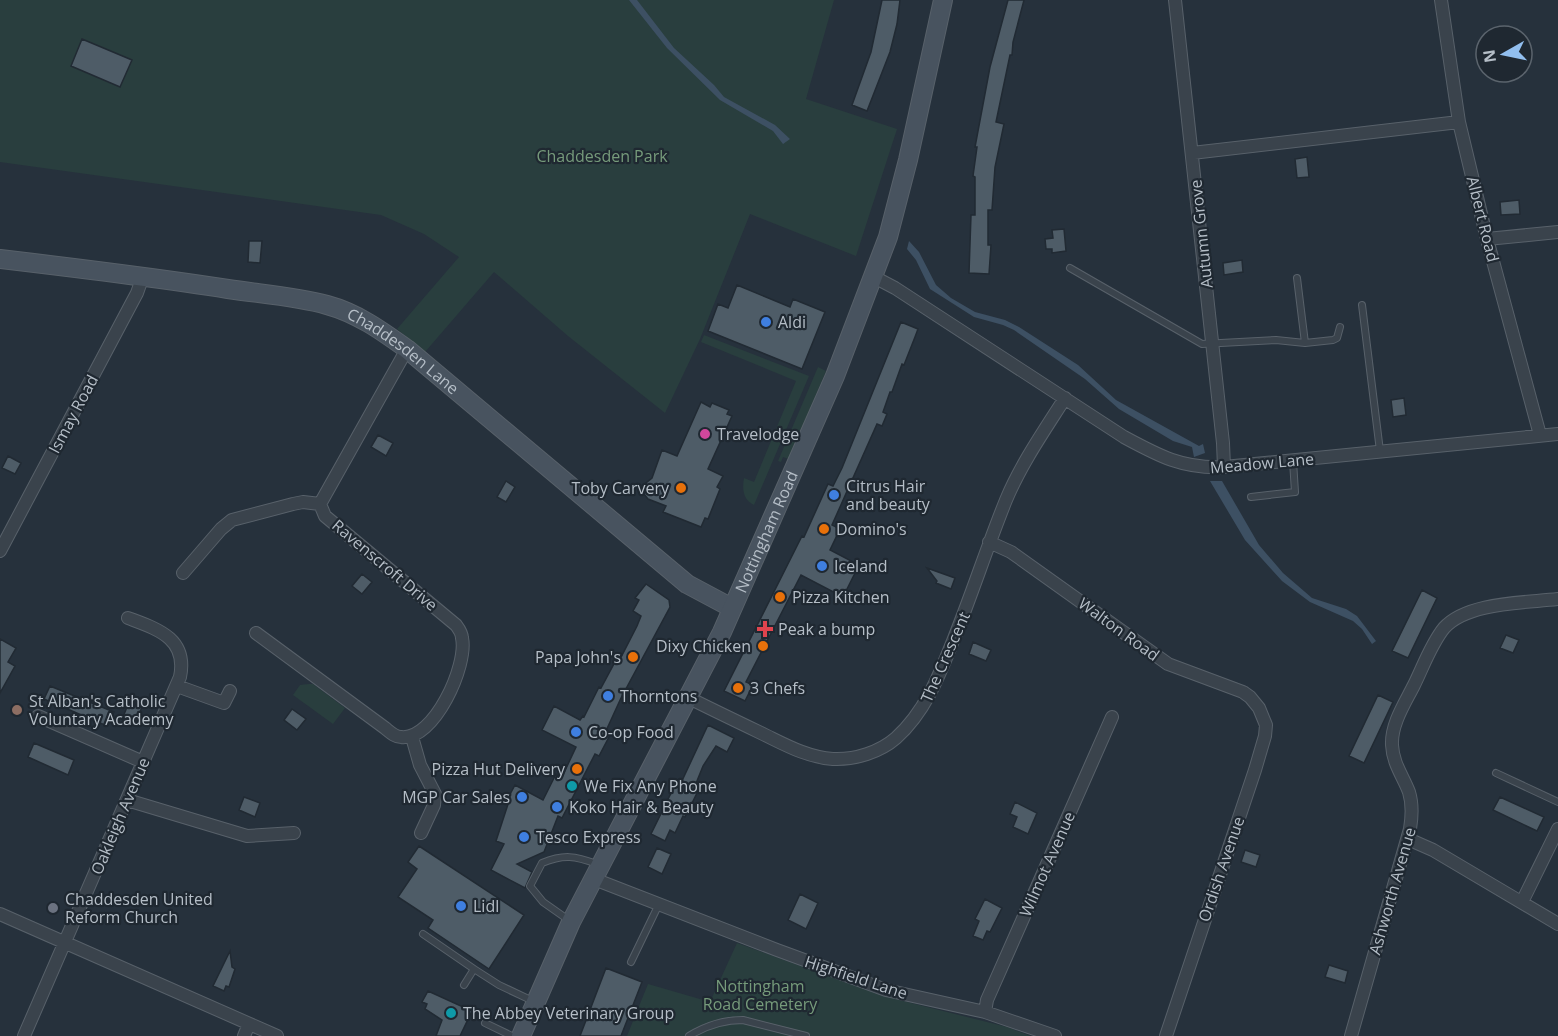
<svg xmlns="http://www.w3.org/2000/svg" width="1558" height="1036" font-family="'Open Sans',sans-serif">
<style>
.green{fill:#293e3e}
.water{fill:#3d5063}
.building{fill:#4e5c67;stroke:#212a33;stroke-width:1.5}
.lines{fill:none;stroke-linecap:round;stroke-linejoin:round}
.lane-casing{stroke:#58616a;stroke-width:8}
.street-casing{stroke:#58616a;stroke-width:14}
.secondary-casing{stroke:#58616a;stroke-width:20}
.lane{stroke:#3a434c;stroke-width:6}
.street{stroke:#3a434c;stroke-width:12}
.secondary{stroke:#48535f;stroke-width:18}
.shop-dot{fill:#3f7fe0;stroke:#1f2831;stroke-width:2}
.hotel-dot{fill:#d1479c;stroke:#1f2831;stroke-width:2}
.food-dot{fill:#e8710a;stroke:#1f2831;stroke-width:2}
.health-dot{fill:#e0444e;stroke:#1f2831;stroke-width:2}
.education-dot{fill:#8d6e63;stroke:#1f2831;stroke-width:2}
.culture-dot{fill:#0f9aa8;stroke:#1f2831;stroke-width:2}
.worship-dot{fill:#6b7280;stroke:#1f2831;stroke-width:2}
.labels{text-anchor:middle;stroke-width:4.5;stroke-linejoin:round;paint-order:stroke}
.park-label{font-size:16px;fill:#769b7b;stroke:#1f2831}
.street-label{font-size:16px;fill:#b5bec7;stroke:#1f2831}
.poi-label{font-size:16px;fill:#b5bec7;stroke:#1f2831;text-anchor:start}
</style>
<rect width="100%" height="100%" fill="#26313c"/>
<path class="green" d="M0,0h834l-28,99 91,30 -41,127 -106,-42 -50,125 -35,74 -97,-77 -74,-64 -69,80 -28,-23 62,-72 -35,-23 -43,-19 -381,-53z
M704,335l105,41 -55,129c-11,-5 -12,-16 -10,-27l10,4 42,-101 -95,-39z
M818,367l8,4 -37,88 -6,-2 -2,5 -3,-1z
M309,684h4l32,24 -12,16 -40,-29 7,-10z
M737,943l146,53 124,31 24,9h-404l21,-52 62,18z"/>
<path class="water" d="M629,0h8l37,48 40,37 10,12 51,28 15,14 -7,5 -10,-13 -53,-31 -53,-52z
M909,241l10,11 17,33 15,13 24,14 30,8 14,7 59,38 38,35 83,46 4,-2 2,9 -11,4 -2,-10 -19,-6 -54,-32 -34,-30 -71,-49 -11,-5 -29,-8 -44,-28 -14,-29 -9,-11z
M1210,481h12l37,64 24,28 29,25 34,11 11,7 19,25 -4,3 -10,-15 -9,-8 -43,-19 -28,-21 -37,-41z"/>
<path class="building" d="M882,0h18l-3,24 -7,28 -23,59 -15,-6 19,-53z
M1008,0h16l-11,42 -1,13h-2l-14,67 8,2 -9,43 -3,43h-4v35h3l-2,29 -20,-1 2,-58h4v-38l-2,-1 4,-29h-2l15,-80z
M82,39l50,21 -12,27 -49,-21z
M1307,157l2,20 -12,1 -2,-19z
M1519,200l1,14 -19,1 -1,-13z
M1064,229l2,22 -14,2v-4h-6l-1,-10 8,-1 -1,-8z
M249,241h13l-2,22 -12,-1z
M1242,260l1,12 -19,3 -1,-12z
M737,285l53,22 3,-8 32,13 -23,57 -94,-38 10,-27 10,4z
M901,322l17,7 -3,8 -11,28 -2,-1 -10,28h-2l-7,20 4,2 -5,12 -5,-2 -45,101 8,4 -10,21 29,15 -16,32 -42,-22 -55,107 7,3 -8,16 -21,-10 78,-155 2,1 24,-53 5,2 9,-18z
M1404,398l2,17 -13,2 -2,-17z
M701,402l9,5 2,-4 17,7 -2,4 5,2 -24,53 15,7 -6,11 3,2 -12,30 -3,-1 -4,9 -38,-15 3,-6 -18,-7 -4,-5v-6l2,-5 6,-5 10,-28 15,6z
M378,435l15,8 -7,13 -15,-9z
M8,456l13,7 -6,11 -13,-6z
M506,481l9,6 -9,15 -9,-5z
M927,568l28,10 -4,11 -15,-6 1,-2z
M362,574l10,8 -10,12 -10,-8z
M646,584l23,16 1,7 -49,91 -16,35 5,2 -11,21 -4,-2 -33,64 -4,-2 -14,36 -27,12 15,8 -7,16 -34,-18 13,-26 -8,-3 14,-43h-2l7,-13 28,15 13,-26 6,3 14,-30 -34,-17 12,-24 26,14 3,-4 1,1 15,-30 2,1 14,-26 3,1 19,-37 4,-10 -8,-5 6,-11 -4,-2z
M1422,590l15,8 -29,60 -16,-7z
M1506,635l13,5 -6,13 -13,-5z
M0,639l16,9 -8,14 7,4 -15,27z
M973,642l18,8 -5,11 -17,-7z
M50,686l64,26 -7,14 -63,-27z
M1378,695l15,7 -29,61 -15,-7z
M129,702l13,5 -6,15 -13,-5z
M292,709l14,10 -9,11 -13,-10z
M708,725l26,13 -7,14 -11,-6 -13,20 -10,25 4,2 -12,24 -2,-1 -8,17 -5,-3 -5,11 -14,-7 25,-51 4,2z
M34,743l40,17 -6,15 -40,-18z
M244,797l16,6 -5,14 -16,-7z
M1500,797l44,20 -7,14 -44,-21z
M1015,802l22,11 -9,21 -15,-7 4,-10 -7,-3z
M419,846l105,69 -35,54 -61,-41 5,-8 -35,-23 19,-28 -9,-7z
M657,848l14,6 -9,20 -14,-7z
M1245,850l15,5 -4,12 -15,-5z
M800,894l18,9 -12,26 -18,-9z
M985,899l17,9 -12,24 -3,-1 -4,9 -10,-4 6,-15 -4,-2z
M230,951l2,16 3,2 -6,18 -3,-1 -2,5 -11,-5z
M1329,965l19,6 -3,12 -20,-6z
M606,968l36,14 -21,54h-41z
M428,991l44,20 -12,25h-24l6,-16 -17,-11 2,-5 -5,-2z"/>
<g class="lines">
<g class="lane-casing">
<path id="lane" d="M1070,268l132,76 74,-4 29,3 28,-3 4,-2 3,-11
M1297,278l8,65
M1362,305l18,146
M1251,497l44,-5 -2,-31
M1496,773l62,29
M570,921l-27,-19 -13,-16 12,-23c22,-9 33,-7 55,1
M423,934l51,35
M631,962l28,-58
M464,985l10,-16 25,16 36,17
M485,1023l27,13
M689,1036c16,-10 34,-16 54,-16l63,16"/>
</g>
<g class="street-casing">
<path id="street" d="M1175,0l48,443 1,24
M1441,0l18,122 28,117 53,196
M1192,153l267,-31
M1487,239l71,-7
M874,277l21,11 229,149c35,19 59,32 100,30l334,-33
M320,504l87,-155
M989,542l22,10 157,112 75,28 7,5 9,11 7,17 -1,11 -10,34 -89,266
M0,551l137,-258 6,-17
M183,573l38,-44 11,-9 61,-16 10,-2 17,2 5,12 131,109c3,4 6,8 6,13 6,27 -28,103 -61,99 -6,0 -11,-5 -16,-9l-129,-95
M177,686l47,17 6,-12
M687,697c24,12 49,24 74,36 23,11 45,24 72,26 22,1 47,-7 63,-21 29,-26 43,-62 57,-97 19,-47 34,-94 53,-141 15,-36 38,-69 59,-102
M38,716l105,46
M412,737l8,28 15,29 -1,11 -13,28
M127,800l120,36 47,-3
M1408,839l25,11 125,74
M594,879l183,71 109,40 99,22 70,24
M1522,902l36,-73
M0,914l277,122
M985,1012l2,-12 125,-283
M24,1036l156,-359c8,-39 -23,-48 -52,-59
M244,1036l5,-12
M1351,1036l59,-207c2,-12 3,-24 -1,-37 -6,-16 -16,-28 -17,-47 -1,-21 13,-42 22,-60 9,-18 17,-41 30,-57 23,-26 81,-25 114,-29"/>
</g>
<g class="secondary-casing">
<g id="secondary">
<path id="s1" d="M0,259c76,9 152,18 228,30 32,5 67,7 99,16 30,8 55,26 80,44l280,235 45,24"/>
<path id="s2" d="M521,1036l50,-114 151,-290 113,-256 53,-139 20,-77 35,-160"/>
</g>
</g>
<use href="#lane" class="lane"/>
<use href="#street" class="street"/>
<use href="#secondary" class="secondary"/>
</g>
<g class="shop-dot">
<circle cx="766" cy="322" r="6"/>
<circle cx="834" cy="495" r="6"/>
<circle cx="822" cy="566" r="6"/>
<circle cx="608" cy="696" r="6"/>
<circle cx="576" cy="732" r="6"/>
<circle cx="522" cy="797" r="6"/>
<circle cx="557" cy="807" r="6"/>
<circle cx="524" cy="837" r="6"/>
<circle cx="461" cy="906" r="6"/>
</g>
<circle class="hotel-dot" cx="705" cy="434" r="6"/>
<g class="food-dot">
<circle cx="681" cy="488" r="6"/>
<circle cx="824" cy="529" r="6"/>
<circle cx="780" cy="597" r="6"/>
<circle cx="763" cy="646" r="6"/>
<circle cx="633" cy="657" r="6"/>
<circle cx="738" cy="688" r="6"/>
<circle cx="577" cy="769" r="6"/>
</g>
<path class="health-dot" d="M762 620h6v6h6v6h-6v6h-6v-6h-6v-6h6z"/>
<circle class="education-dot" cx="17" cy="710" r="6"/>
<g class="culture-dot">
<circle cx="572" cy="786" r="6"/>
<circle cx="451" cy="1013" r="6"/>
</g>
<circle class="worship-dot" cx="53" cy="908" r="6"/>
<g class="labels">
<g class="park-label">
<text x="602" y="162">Chaddesden Park</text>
<text x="760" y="992">Nottingham<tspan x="760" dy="18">Road Cemetery</tspan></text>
</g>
<g class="street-label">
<text transform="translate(1483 219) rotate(76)" y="6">Albert Road</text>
<text transform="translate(1201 234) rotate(-96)" y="6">Autumn Grove</text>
<text dy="6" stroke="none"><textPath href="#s1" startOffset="420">Chaddesden Lane</textPath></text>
<text transform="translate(73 414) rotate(-62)" y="6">Ismay Road</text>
<text transform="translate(1262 463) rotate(-5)" y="6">Meadow Lane</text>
<text dy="6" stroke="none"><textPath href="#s2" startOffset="561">Nottingham Road</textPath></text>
<text transform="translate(385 565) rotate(40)" y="6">Ravenscroft Drive</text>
<text transform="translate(1119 629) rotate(36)" y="6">Walton Road</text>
<text transform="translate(945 657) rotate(-66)" y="6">The Crescent</text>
<text transform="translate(120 816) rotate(-67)" y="6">Oakleigh Avenue</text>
<text transform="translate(1047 864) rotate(-66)" y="6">Wilmot Avenue</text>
<text transform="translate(1221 869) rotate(-71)" y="6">Ordish Avenue</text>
<text transform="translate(1392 891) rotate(-74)" y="6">Ashworth Avenue</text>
<text transform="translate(856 977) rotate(18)" y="6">Highfield Lane</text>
</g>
<g class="poi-label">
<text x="778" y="328">Aldi</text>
<text x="717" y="440">Travelodge</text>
<text x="846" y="492">Citrus Hair<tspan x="846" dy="18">and beauty</tspan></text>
<text x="669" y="494" text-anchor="end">Toby Carvery</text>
<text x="836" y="535">Domino's</text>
<text x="834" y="572">Iceland</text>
<text x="792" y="603">Pizza Kitchen</text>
<text x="778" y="635">Peak a bump</text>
<text x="751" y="652" text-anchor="end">Dixy Chicken</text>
<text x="621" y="663" text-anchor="end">Papa John's</text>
<text x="750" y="694">3 Chefs</text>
<text x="620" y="702">Thorntons</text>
<text x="29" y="707">St Alban's Catholic<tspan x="29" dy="18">Voluntary Academy</tspan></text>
<text x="588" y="738">Co-op Food</text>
<text x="565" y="775" text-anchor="end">Pizza Hut Delivery</text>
<text x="584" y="792">We Fix Any Phone</text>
<text x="510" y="803" text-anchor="end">MGP Car Sales</text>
<text x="569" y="813">Koko Hair &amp; Beauty</text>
<text x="536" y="843">Tesco Express</text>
<text x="65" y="905">Chaddesden United<tspan x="65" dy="18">Reform Church</tspan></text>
<text x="473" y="912">Lidl</text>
<text x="463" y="1019">The Abbey Veterinary Group</text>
</g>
</g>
<g transform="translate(1504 54) rotate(261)"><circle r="28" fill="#1f2831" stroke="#5b646d" stroke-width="1.5"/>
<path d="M0-4.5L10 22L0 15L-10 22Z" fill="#92bfef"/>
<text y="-9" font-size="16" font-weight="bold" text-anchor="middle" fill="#b5bec7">N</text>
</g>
</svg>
